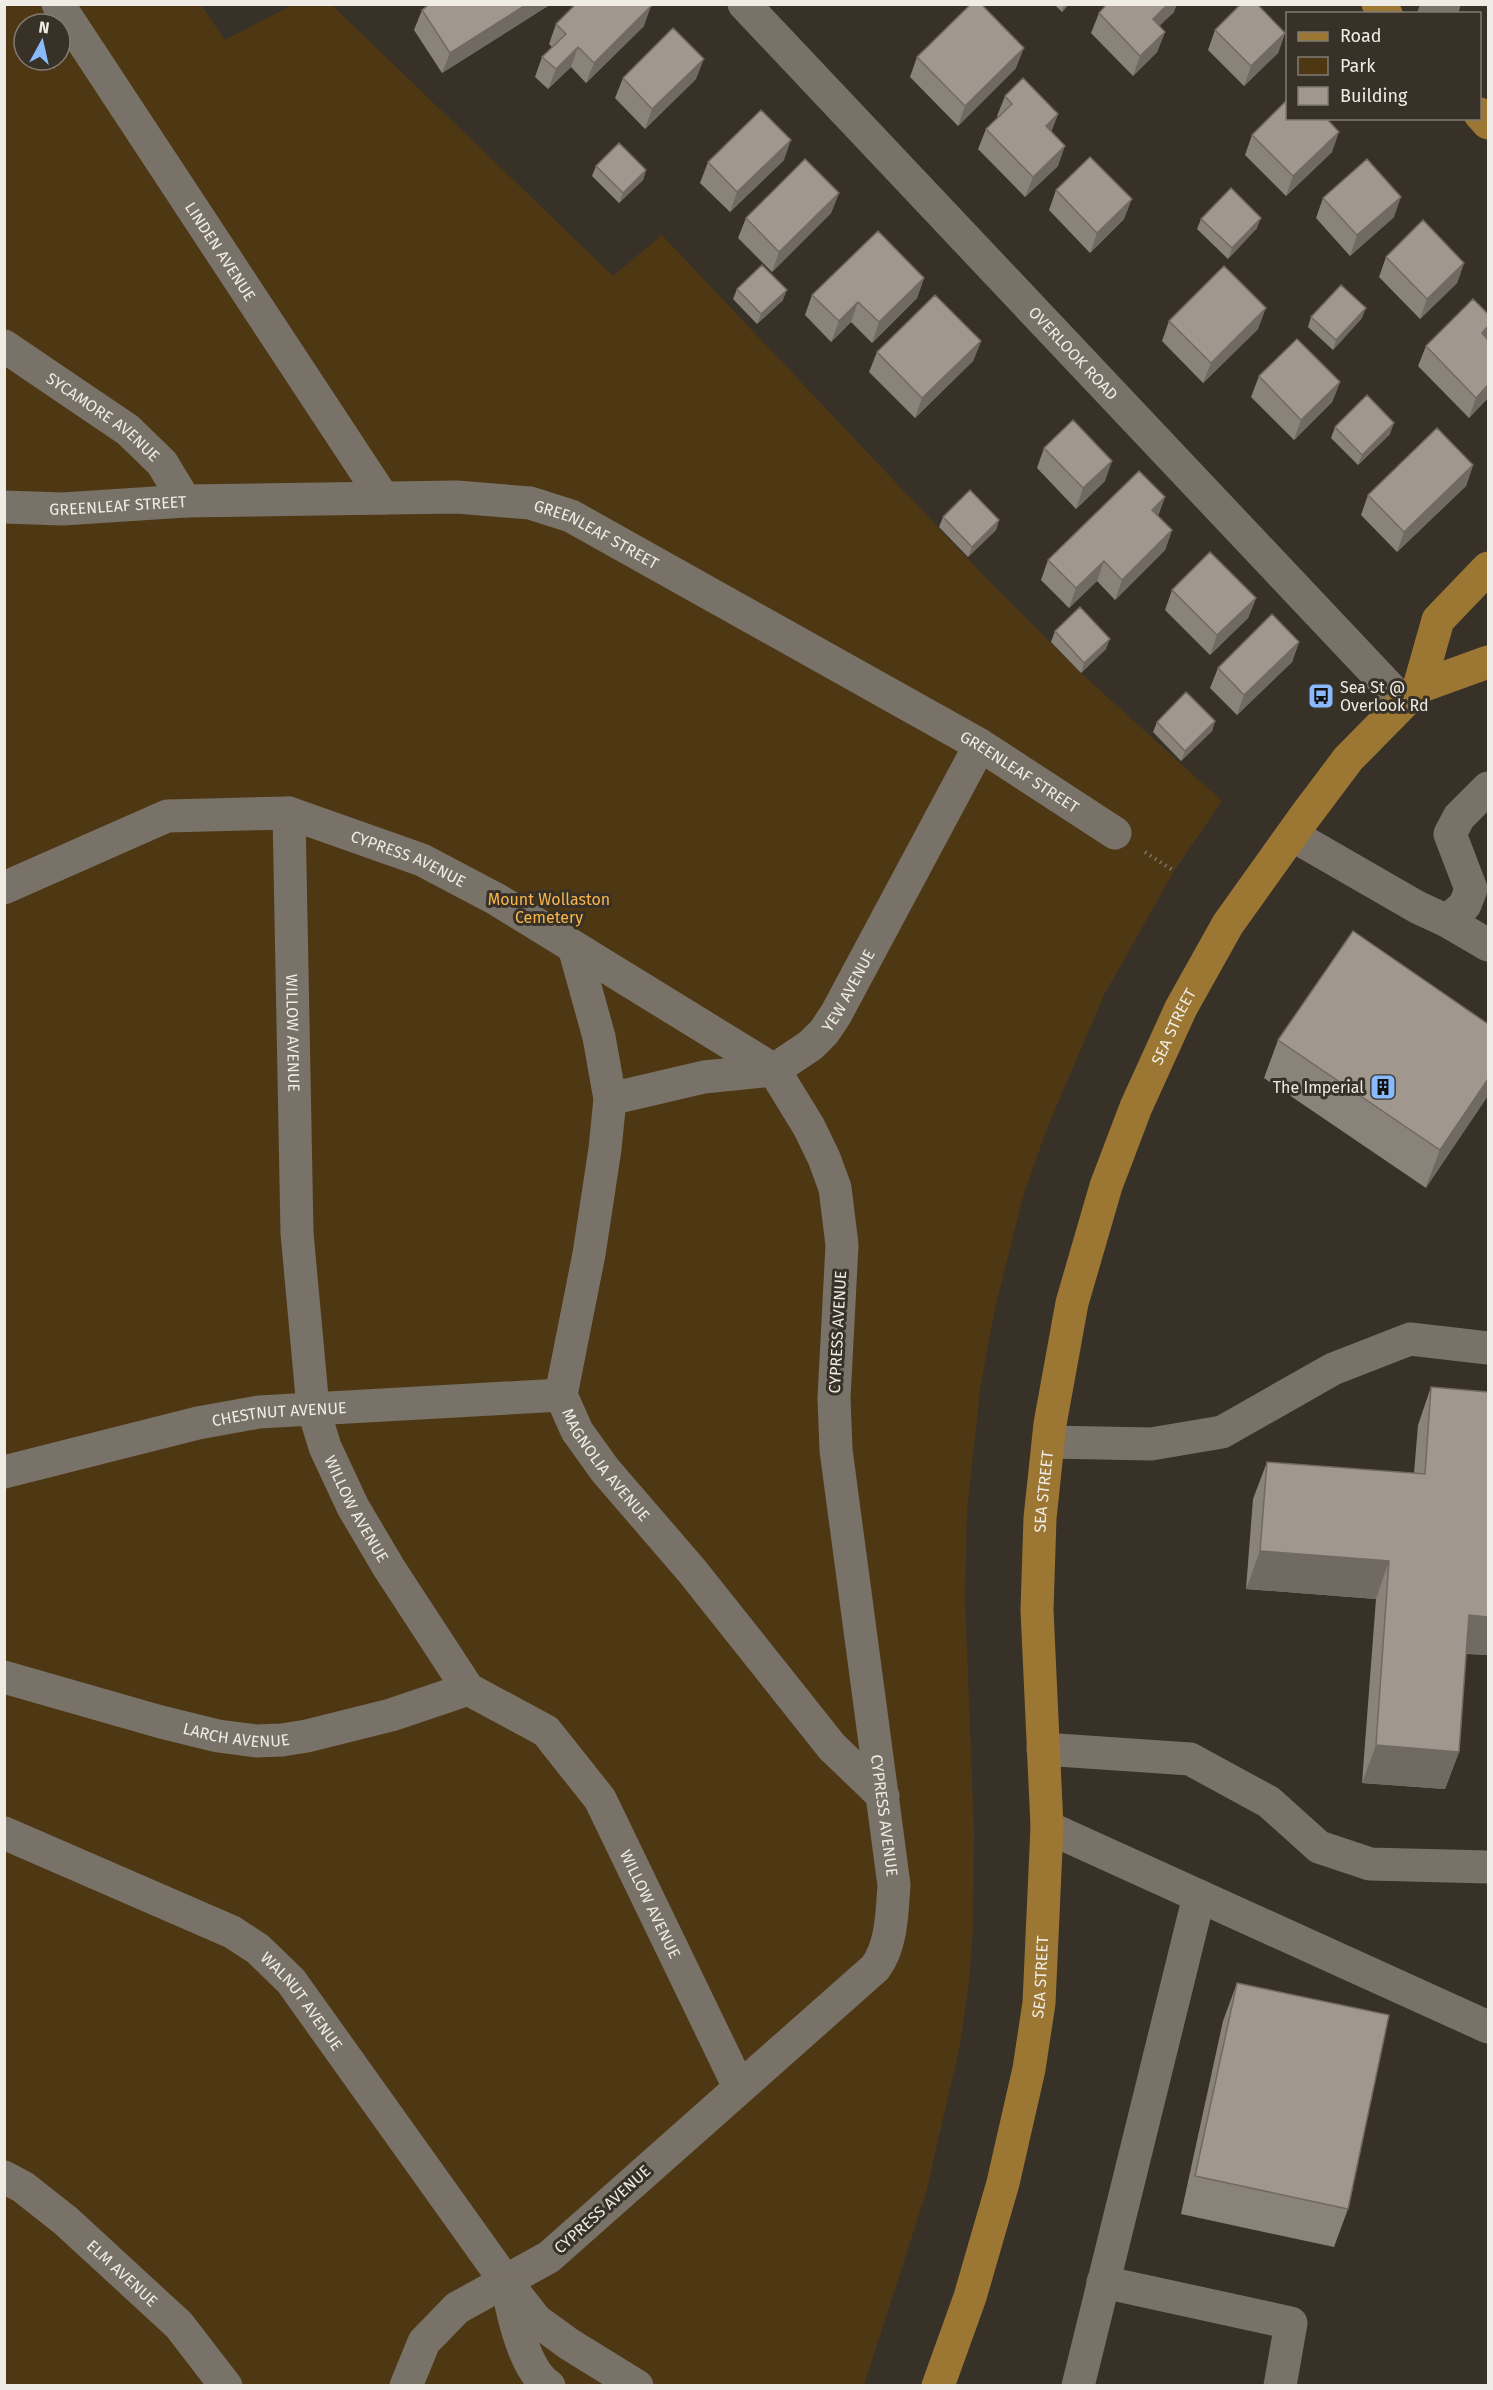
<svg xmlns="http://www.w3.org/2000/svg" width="1493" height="2390" font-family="'Fira Sans',sans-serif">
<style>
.green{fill:#4e3814;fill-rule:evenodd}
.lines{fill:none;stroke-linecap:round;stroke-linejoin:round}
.path{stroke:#7c766e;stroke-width:4;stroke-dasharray:1.5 4.5;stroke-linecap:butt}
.minor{stroke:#797268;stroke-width:33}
.major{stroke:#9c7733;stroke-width:33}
.wall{fill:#8a837a}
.shaded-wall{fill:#706a63}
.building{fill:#a0988e;stroke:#706a63;stroke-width:1.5}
.labels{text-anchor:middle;stroke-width:6;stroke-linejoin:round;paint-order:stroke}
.street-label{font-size:16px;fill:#efebe5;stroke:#373128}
.poi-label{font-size:16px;fill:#efebe5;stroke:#373128;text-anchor:start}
.park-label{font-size:16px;fill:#fab64a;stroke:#373128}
</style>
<rect width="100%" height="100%" fill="#373128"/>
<path class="green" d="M5,5h196l24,35 67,-35h40l281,271 49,-41 325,344 94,94 141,128 -48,70 -70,124 -58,136 -23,66 -28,111 -15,82 -13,121 -2,87 9,233 -1,98 -4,53 -9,63 -34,148 -62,192 -859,1zM24,24h36v36h-36z"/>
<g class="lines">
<path class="path" d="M1145,852l29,19"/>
<g class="minor">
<path id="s1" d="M58,4l325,494"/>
<path id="s2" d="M744,4l659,698"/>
<path d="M1434,14l10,-10"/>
<path id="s3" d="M4,346l124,84 34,33 23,38"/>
<path id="s4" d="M4,507l59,2 122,-8 272,-4 73,6 41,13 409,229 135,88"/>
<path id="s5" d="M289,813l8,420 16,175 12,39 28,60 36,61 79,121 78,42 54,68 139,288"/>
<path d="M1292,835l125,72 30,14 41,24"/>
<path id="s6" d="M4,888l163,-72 122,-3 133,47 74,39 278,171 35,57 15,31 11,30 7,57 -8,153 2,52 58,435c-2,27 -2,61 -19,83l-326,289 -92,51 -33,34 -18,44"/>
<path d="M1447,921l18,-16 6,-16 -21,-55 9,-17 29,-29"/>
<path id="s7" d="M574,947l25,90 11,62 -5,50 -16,105 -28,141 16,36 28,39 87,101 140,176 51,49"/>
<path id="s8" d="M610,1099l94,-22 70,-7 37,-25 13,-13 12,-18 144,-269"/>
<path d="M1049,1442l102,2 71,-12 111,-63 77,-30 78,9"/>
<path id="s9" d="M4,1472l194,-49 61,-11 302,-17"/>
<path id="s10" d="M4,1677l157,45 57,14 38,5 26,-1 25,-4 84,-21 77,-26"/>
<path d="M1043,1749l147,10 79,43 50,45 51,17 118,3"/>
<path d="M1047,1827l441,200"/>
<path id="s11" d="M4,1833l228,99 26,17 33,32 215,301 30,38 33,24 68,42"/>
<path id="s12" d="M4,2177l19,10 43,34 113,104 47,61"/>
<path d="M1103,2282l188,41 -11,63"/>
<path d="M508,2289c5,27 17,82 41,97"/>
<path d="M1078,2386l121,-490"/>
</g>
<g class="major">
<path d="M1378,4l8,10"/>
<path d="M1480,114l8,9"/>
<path d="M1419,687l19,-67 50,-52"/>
<path id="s13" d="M938,2386l32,-89 33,-114 26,-114 10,-66 8,-176 -10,-217 3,-92 10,-94 22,-121 34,-117 30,-79 45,-99 47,-84 75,-105 45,-60 71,-72 69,-25"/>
</g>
</g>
<path class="wall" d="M551,4l-109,69 -28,-43 8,-20z
M1054,4h15l-7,8z
M1174,12l-15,14 6,6 -8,20 -24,24 -42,-43 8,-20z
M556,24l88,2 -58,57 -15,-16 -23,22 -13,-12 7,-20 10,-10 -3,-3z
M1215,30l70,3 -7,20 -34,33 -36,-36z
M917,57l99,11 -58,58 -48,-49z
M623,78l73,1 -51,50 -30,-31z
M1005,96l53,18 -7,18 7,34 -33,31 -47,-48 8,-20 12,-12 -1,-1z
M1252,135l80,17 -46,44 -41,-41z
M784,160l-54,52 -30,-29 8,-21z
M596,166l50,4 -3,10 -24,23 -27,-27z
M1056,190l68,29 -34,34 -41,-43z
M839,193l-8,20 -59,59 -34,-34 8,-20z
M1323,198l71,19 -44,39 -34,-38z
M1201,219l56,9 -29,31 -31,-30z
M1386,257l78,6 -7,20 -37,36 -41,-42z
M924,278l-7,20 -45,45 -21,-21 -20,20 -26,-27 7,-20z
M737,289l46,11 -26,24 -24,-25z
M1488,314v84l-19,20 -51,-52 8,-20z
M1311,317l51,1 -29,32 -25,-23z
M1169,321l89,8 -55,54 -41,-42z
M981,341l-8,20 -58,57 -46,-46 8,-20z
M1259,376l81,6 -8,20 -38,38 -43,-43z
M1335,427l55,7 -32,31 -27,-27z
M1044,448l61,33 -29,28 -39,-41z
M1473,465l-7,21 -69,66 -36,-37 7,-20z
M1165,497l-7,19 14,14 -7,20 -50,50 -18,-19 -28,27 -28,-28 7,-20z
M943,517l56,3 -3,10 -28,27 -29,-30z
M1172,590l84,8 -8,20 -38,37 -45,-45z
M1055,631l51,18 -25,24 -30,-31z
M1299,642l-7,20 -55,53 -27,-27 8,-20z
M1215,721l-3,10 -31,30 -28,-29 4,-10z
M1488,1024l-62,164 -162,-110 14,-38z
M1431,1387l57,5v263l-22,-1 -7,98 -14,37 -83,-6 14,-184 -130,-10 7,-90 14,-37 147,11 4,-48z
M1237,1983l111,226 -14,38 -153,-33 42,-193z"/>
<path class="shaded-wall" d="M527,4h24l-109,69 8,-20z
M1064,4h5l-7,8z
M1168,4h9l-3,8 -28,27 7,-20z
M651,6l-7,20 -58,57 8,-20z
M1165,32l-8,20 -24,24 7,-20z
M1285,33l-7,20 -34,33 7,-20z
M578,47l-7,20 -23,22 8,-20z
M1024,48l-8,20 -58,58 7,-20z
M704,59l-8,20 -51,50 7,-20z
M1058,114l-8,20 -4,-8z
M1339,132l-7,20 -46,44 7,-20z
M791,140l-7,20 -54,52 7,-20z
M1065,146l-7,20 -33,31 8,-20z
M646,170l-3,10 -24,23 4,-10z
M839,193l-8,20 -59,59 7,-20z
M1401,197l-7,20 -44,39 7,-21z
M1132,199l-8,20 -34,34 7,-20z
M1261,218l-4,10 -29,31 4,-11z
M1464,263l-7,20 -37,36 7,-20z
M924,278l-7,20 -45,45 7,-21z
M787,290l-4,10 -26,24 4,-10z
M858,302l-7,20 -20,20 8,-21z
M1266,308l-8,21 -55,54 8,-20z
M1366,308l-4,10 -29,32 3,-10z
M1488,326v11l-1,3 -5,-7z
M981,341l-8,20 -58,57 7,-20z
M1340,382l-8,20 -38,38 7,-20z
M1488,385v13l-19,20 7,-20z
M1394,423l-4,11 -32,31 4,-10z
M1112,461l-7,20 -29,28 7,-21z
M1473,465l-7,21 -69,66 7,-20z
M1165,497l-8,20 -5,-7z
M999,520l-3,10 -28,27 4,-10z
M1172,530l-7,20 -50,50 7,-20z
M1104,561l-7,20 -28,27 7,-20z
M1256,598l-8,20 -38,37 7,-20z
M1110,639l-4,10 -25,24 3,-10z
M1299,642l-7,20 -55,53 7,-20z
M1215,721l-3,10 -31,30 4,-10z
M1488,1079v17l-62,92 14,-38z
M1260,1551l129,10 -13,38 -130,-10z
M1469,1615l19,2v38l-33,-2z
M1376,1745l83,7 -14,37 -83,-6z"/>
<path class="building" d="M430,4h97l-77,49 -28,-43z
M576,4h74l1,2 -57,57 -16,-16 -22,22 -14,-12 24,-23 -10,-10z
M971,4h10l43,44 -59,58 -48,-49z
M1107,4h61l-15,15 12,13 -25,24 -41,-43z
M1241,4h16l28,29 -34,33 -36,-36z
M673,28l31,31 -52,50 -29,-31z
M1023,78l35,36 -12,12 19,20 -32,31 -47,-48 26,-25 -7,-8z
M1287,100v18h39l13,14 -46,44 -41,-41z
M761,110l30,30 -54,52 -29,-30z
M619,143l27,27 -23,23 -27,-27z
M1090,157l42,42 -35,34 -41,-43z
M805,159l34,34 -60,59 -33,-34z
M1367,159l34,38 -44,38 -34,-37z
M1231,188l30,30 -29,30 -31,-29z
M1423,220l41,43 -37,36 -41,-42z
M878,231l46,47 -45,44 -21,-20 -19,19 -27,-26z
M762,265l25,25 -26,24 -24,-25z
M1224,266l42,42 -55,55 -42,-42z
M1341,285l25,23 -30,32 -25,-23z
M935,295l46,46 -59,57 -45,-46z
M1473,299l15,15v12l-6,7 6,7v45l-12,13 -50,-52z
M1297,339l43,43 -39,38 -42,-44z
M1367,395l27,28 -32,32 -27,-28z
M1073,420l39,41 -29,27 -39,-40z
M1437,428l36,37 -69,67 -36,-37z
M1139,471l26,26 -13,13 20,20 -50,50 -18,-19 -28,27 -28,-28z
M970,490l29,30 -27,27 -29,-30z
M1210,552l46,46 -39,37 -45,-45z
M1080,607l30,32 -26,24 -29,-32z
M1272,614l27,28 -55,53 -26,-27z
M1186,692l29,29 -30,30 -28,-29z
M1353,931l135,93v55l-48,71 -162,-110z
M1431,1387l57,5v225l-19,-2 -10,137 -83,-7 13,-184 -129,-10 7,-89 158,12z
M1237,1983l152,32 -41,194 -153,-33z"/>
<defs>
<g id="bus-square" transform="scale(1.35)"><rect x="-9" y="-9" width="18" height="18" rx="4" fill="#89bafc" stroke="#373128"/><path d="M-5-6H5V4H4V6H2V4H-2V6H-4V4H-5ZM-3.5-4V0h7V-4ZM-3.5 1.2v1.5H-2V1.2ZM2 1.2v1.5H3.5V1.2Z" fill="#111"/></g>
<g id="building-square" transform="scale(1.35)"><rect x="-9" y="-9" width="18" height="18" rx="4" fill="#89bafc" stroke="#373128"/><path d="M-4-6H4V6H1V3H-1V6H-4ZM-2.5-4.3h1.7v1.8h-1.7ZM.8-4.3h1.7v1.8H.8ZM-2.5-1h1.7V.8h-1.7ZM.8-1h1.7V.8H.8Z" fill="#111"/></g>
</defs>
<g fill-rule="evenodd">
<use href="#bus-square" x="1321" y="696"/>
<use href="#building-square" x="1383" y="1087"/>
</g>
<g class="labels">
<g class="street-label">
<text dy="6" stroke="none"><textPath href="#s1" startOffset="296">LINDEN AVENUE</textPath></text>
<text dy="6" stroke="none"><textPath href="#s2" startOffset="480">OVERLOOK ROAD</textPath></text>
<text dy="6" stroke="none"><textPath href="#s3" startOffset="122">SYCAMORE AVENUE</textPath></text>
<text dy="6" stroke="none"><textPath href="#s4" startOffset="114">GREENLEAF STREET</textPath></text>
<text dy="6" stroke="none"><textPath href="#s4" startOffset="600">GREENLEAF STREET</textPath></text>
<text dy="6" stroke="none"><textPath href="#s4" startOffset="1086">GREENLEAF STREET</textPath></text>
<text dy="6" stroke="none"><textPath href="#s6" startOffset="428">CYPRESS AVENUE</textPath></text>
<text dy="6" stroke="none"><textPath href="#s8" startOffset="278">YEW AVENUE</textPath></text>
<text dy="6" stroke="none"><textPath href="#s13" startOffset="1395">SEA STREET</textPath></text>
<text dy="6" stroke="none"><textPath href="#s5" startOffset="220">WILLOW AVENUE</textPath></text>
<text transform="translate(837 1332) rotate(-87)" y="6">CYPRESS AVENUE</text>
<text dy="6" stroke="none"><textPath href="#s9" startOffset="282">CHESTNUT AVENUE</textPath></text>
<text dy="6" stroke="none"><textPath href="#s7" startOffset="540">MAGNOLIA AVENUE</textPath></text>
<text dy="6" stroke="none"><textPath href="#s13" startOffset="909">SEA STREET</textPath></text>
<text dy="6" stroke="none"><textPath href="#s5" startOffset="706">WILLOW AVENUE</textPath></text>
<text dy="6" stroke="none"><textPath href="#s10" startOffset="240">LARCH AVENUE</textPath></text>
<text dy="6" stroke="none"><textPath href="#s6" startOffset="1616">CYPRESS AVENUE</textPath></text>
<text dy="6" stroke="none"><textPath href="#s5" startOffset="1210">WILLOW AVENUE</textPath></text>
<text dy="6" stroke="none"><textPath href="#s13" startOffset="423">SEA STREET</textPath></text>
<text dy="6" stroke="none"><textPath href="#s11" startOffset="348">WALNUT AVENUE</textPath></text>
<text transform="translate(602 2209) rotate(-42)" y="6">CYPRESS AVENUE</text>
<text dy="6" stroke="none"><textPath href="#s12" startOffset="153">ELM AVENUE</textPath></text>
</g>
<g class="poi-label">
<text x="1340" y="693">Sea St @<tspan x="1340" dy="18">Overlook Rd</tspan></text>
<text x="1364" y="1093" text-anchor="end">The Imperial</text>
</g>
<g class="park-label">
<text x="549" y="905">Mount Wollaston<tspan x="549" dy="18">Cemetery</tspan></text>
</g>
</g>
<rect width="1493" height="2390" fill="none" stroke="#efebe5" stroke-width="12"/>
<rect x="1286" y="12" width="195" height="108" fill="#373128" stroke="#817b74" stroke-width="1.5"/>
<rect x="1298" y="32" width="30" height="9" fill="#9c7733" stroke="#817b74" stroke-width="1.5"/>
<text x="1340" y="42" font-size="18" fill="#efebe5">Road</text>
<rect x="1298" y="57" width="30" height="18" fill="#4e3814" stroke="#817b74" stroke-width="1.5"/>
<text x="1340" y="72" font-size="18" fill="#efebe5">Park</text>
<rect x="1298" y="87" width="30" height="18" fill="#a0988e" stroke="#817b74" stroke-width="1.5"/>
<text x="1340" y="102" font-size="18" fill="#efebe5">Building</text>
<g transform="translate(42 42) rotate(8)"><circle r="28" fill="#373128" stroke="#817b74" stroke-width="1.5"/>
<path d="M0-4.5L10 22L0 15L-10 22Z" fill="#89bafc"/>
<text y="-9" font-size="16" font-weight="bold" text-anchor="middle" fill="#efebe5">N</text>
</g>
</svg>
